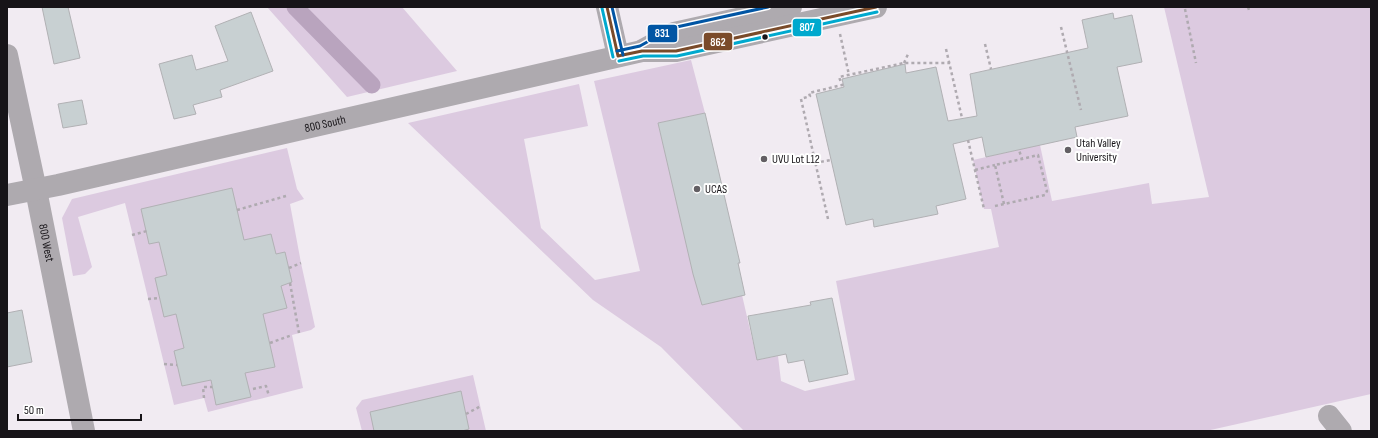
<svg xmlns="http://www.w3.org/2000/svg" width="1378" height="438" font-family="'Sofia Sans Condensed',sans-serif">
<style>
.green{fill:#dccae0}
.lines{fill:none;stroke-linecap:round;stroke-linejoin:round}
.canal{stroke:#b9a4be;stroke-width:17}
.building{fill:#c8d0d2;stroke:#b1b1b4}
.path{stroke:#afaab0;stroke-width:2.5;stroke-dasharray:3 3;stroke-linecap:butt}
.minor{stroke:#aeaaaf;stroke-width:22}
.bus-1-casing{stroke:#fff;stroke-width:6}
.bus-2-casing{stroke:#fff;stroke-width:6}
.bus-3-casing{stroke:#fff;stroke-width:6}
.bus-1{stroke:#7a4b2a;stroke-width:3}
.bus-2{stroke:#00a9ce;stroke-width:3}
.bus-3{stroke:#0055a4;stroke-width:3}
.bus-dot{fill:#171418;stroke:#fff;stroke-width:1.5}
.poi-dot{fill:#635f64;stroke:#fff;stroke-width:1.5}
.labels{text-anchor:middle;stroke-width:4;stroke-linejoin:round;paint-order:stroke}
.street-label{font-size:12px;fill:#171418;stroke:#fff}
.poi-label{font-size:12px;fill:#171418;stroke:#fff;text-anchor:start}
.line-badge{stroke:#fff;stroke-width:1.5}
.badge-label{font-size:11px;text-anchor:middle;font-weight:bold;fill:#fff}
</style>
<rect width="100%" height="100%" fill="#f1ebf2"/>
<path class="green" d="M267,7h135l55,64 -110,26z
M1164,7h207v387l-165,37h-462l-83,-84 -68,-47 -185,-177 171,-39 9,42 -64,13 17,89 54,52 45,-9 -46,-190 97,-21 14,53 -47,10 44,182 40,-10 15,65 21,-4 3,25 24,10 50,-11 -19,-99 163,-34 -8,-38h-7l-11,-49 67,-15 12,56 97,-18 3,21 57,-7z
M287,148l10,41 7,10 -14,5 11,59 14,64 -4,3 -19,5 11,53 -95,24 -4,-14 -30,7 -49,-202 -47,14 14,50 -7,7 -12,2 -11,-58 10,-19z
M473,375l13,56h-124l-6,-23 6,-8z"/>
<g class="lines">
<path class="canal" d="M295,7l77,78"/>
</g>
<path class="building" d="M42,7h26l12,51 -26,6z
M251,12l22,59 -53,19 2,7 -29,8 3,9 -22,5 -15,-55 33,-9 4,15 32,-9 -13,-35z
M1113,13l1,6 18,-4 10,47 -25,5 11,49 -53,11 2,10 -91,20 -4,-20 -29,7 13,55 -30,7 2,8 -64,13 -1,-8 -27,6 -30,-131 28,-7 -2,-8 63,-15 1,9 30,-6 12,54 29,-5 -7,-42 118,-26 -6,-28z
M82,100l5,24 -24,4 -5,-24z
M705,113l35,150h-2l7,32 -43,10 -9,-31 -35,-151z
M232,188l12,52 27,-6 5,20 9,-2 7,30 -11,4 6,22 -24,6 12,53 -30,6 6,24 -35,8 -5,-25 -29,6 -8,-35 10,-3 -8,-34 -12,3 -9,-39 12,-3 -8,-33 -10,2 -8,-35z
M832,298l16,76 -39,8 -5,-22 -16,3 -2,-9 -29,6 -9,-44 63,-11 -1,-3z
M22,310l10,52 -25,5v-54z
M461,391l8,38 -7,2h-88l-4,-19z"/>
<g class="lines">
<path class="path" d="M1248,7l1,3
M1185,9l11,54
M1061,27l20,83
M840,34l9,41
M985,44l6,25
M946,49l16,69
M904,63l5,-11
M968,140l16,69
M815,163l16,-3
M975,170l20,-5
M1004,204l-9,-39 27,-6
M995,206l50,-11 2,-4 -9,-36 -16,4 -3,-9
M237,210l49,-14
M828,219l-27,-120 9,-3 -1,-3 33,-8 -3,-8 65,-14h46
M132,235l15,-4
M289,268l12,-5
M290,283l9,50
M148,299l12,-1
M270,343l22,-8
M164,364l13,1
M253,389l13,-3 3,10
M204,398l-1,-11h9
M466,414l15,-8"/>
<g class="minor">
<path d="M607,7l11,49"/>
<path d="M643,50l31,-17 117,-26"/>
<path id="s1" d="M7,55l29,135 48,241"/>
<path id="s2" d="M7,195l51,-10 584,-134h34l200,-44"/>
<path d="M1329,416l12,15"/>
</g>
<g class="bus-1-casing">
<path id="bus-1" d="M607,7l11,49
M618,56l24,-5h34l200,-44"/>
</g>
<g class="bus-2-casing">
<path id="bus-2" d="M602,8l11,49
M619,61l24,-5h34l200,-44"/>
</g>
<g class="bus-3-casing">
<path id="bus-3" d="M612,7l11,48
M617,51l23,-5 32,-18 96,-21"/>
</g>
<use href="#bus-1" class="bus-1"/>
<use href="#bus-2" class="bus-2"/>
<use href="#bus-3" class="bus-3"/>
</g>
<circle class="bus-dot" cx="765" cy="37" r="3.5"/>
<g class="poi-dot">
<circle cx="1068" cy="150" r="4"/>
<circle cx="764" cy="159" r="4"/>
<circle cx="697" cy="189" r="4"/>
</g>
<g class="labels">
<g class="street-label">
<text dy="4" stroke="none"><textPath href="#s2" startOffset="326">800 South</textPath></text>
<text dy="4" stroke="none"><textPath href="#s1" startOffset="192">800 West</textPath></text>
</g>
<g class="poi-label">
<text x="1076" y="147">Utah Valley<tspan x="1076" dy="14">University</tspan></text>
<text x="772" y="163">UVU Lot L12</text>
<text x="705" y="193">UCAS</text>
</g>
</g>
<g class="line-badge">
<rect x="792" y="18" width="30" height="19" rx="4" fill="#00a9ce"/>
<rect x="647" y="24" width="31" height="19" rx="4" fill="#0055a4"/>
<rect x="703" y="32" width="30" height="19" rx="4" fill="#7a4b2a"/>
</g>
<g class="badge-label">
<text x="807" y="31">807</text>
<text x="662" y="37">831</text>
<text x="718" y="46">862</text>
</g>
<rect width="1378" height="438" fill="none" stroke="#171418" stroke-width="16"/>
<path d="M18 414v6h123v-6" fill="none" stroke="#171418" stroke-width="2"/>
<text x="24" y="414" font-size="12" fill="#171418" stroke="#ffffff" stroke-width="3" paint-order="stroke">50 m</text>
</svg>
